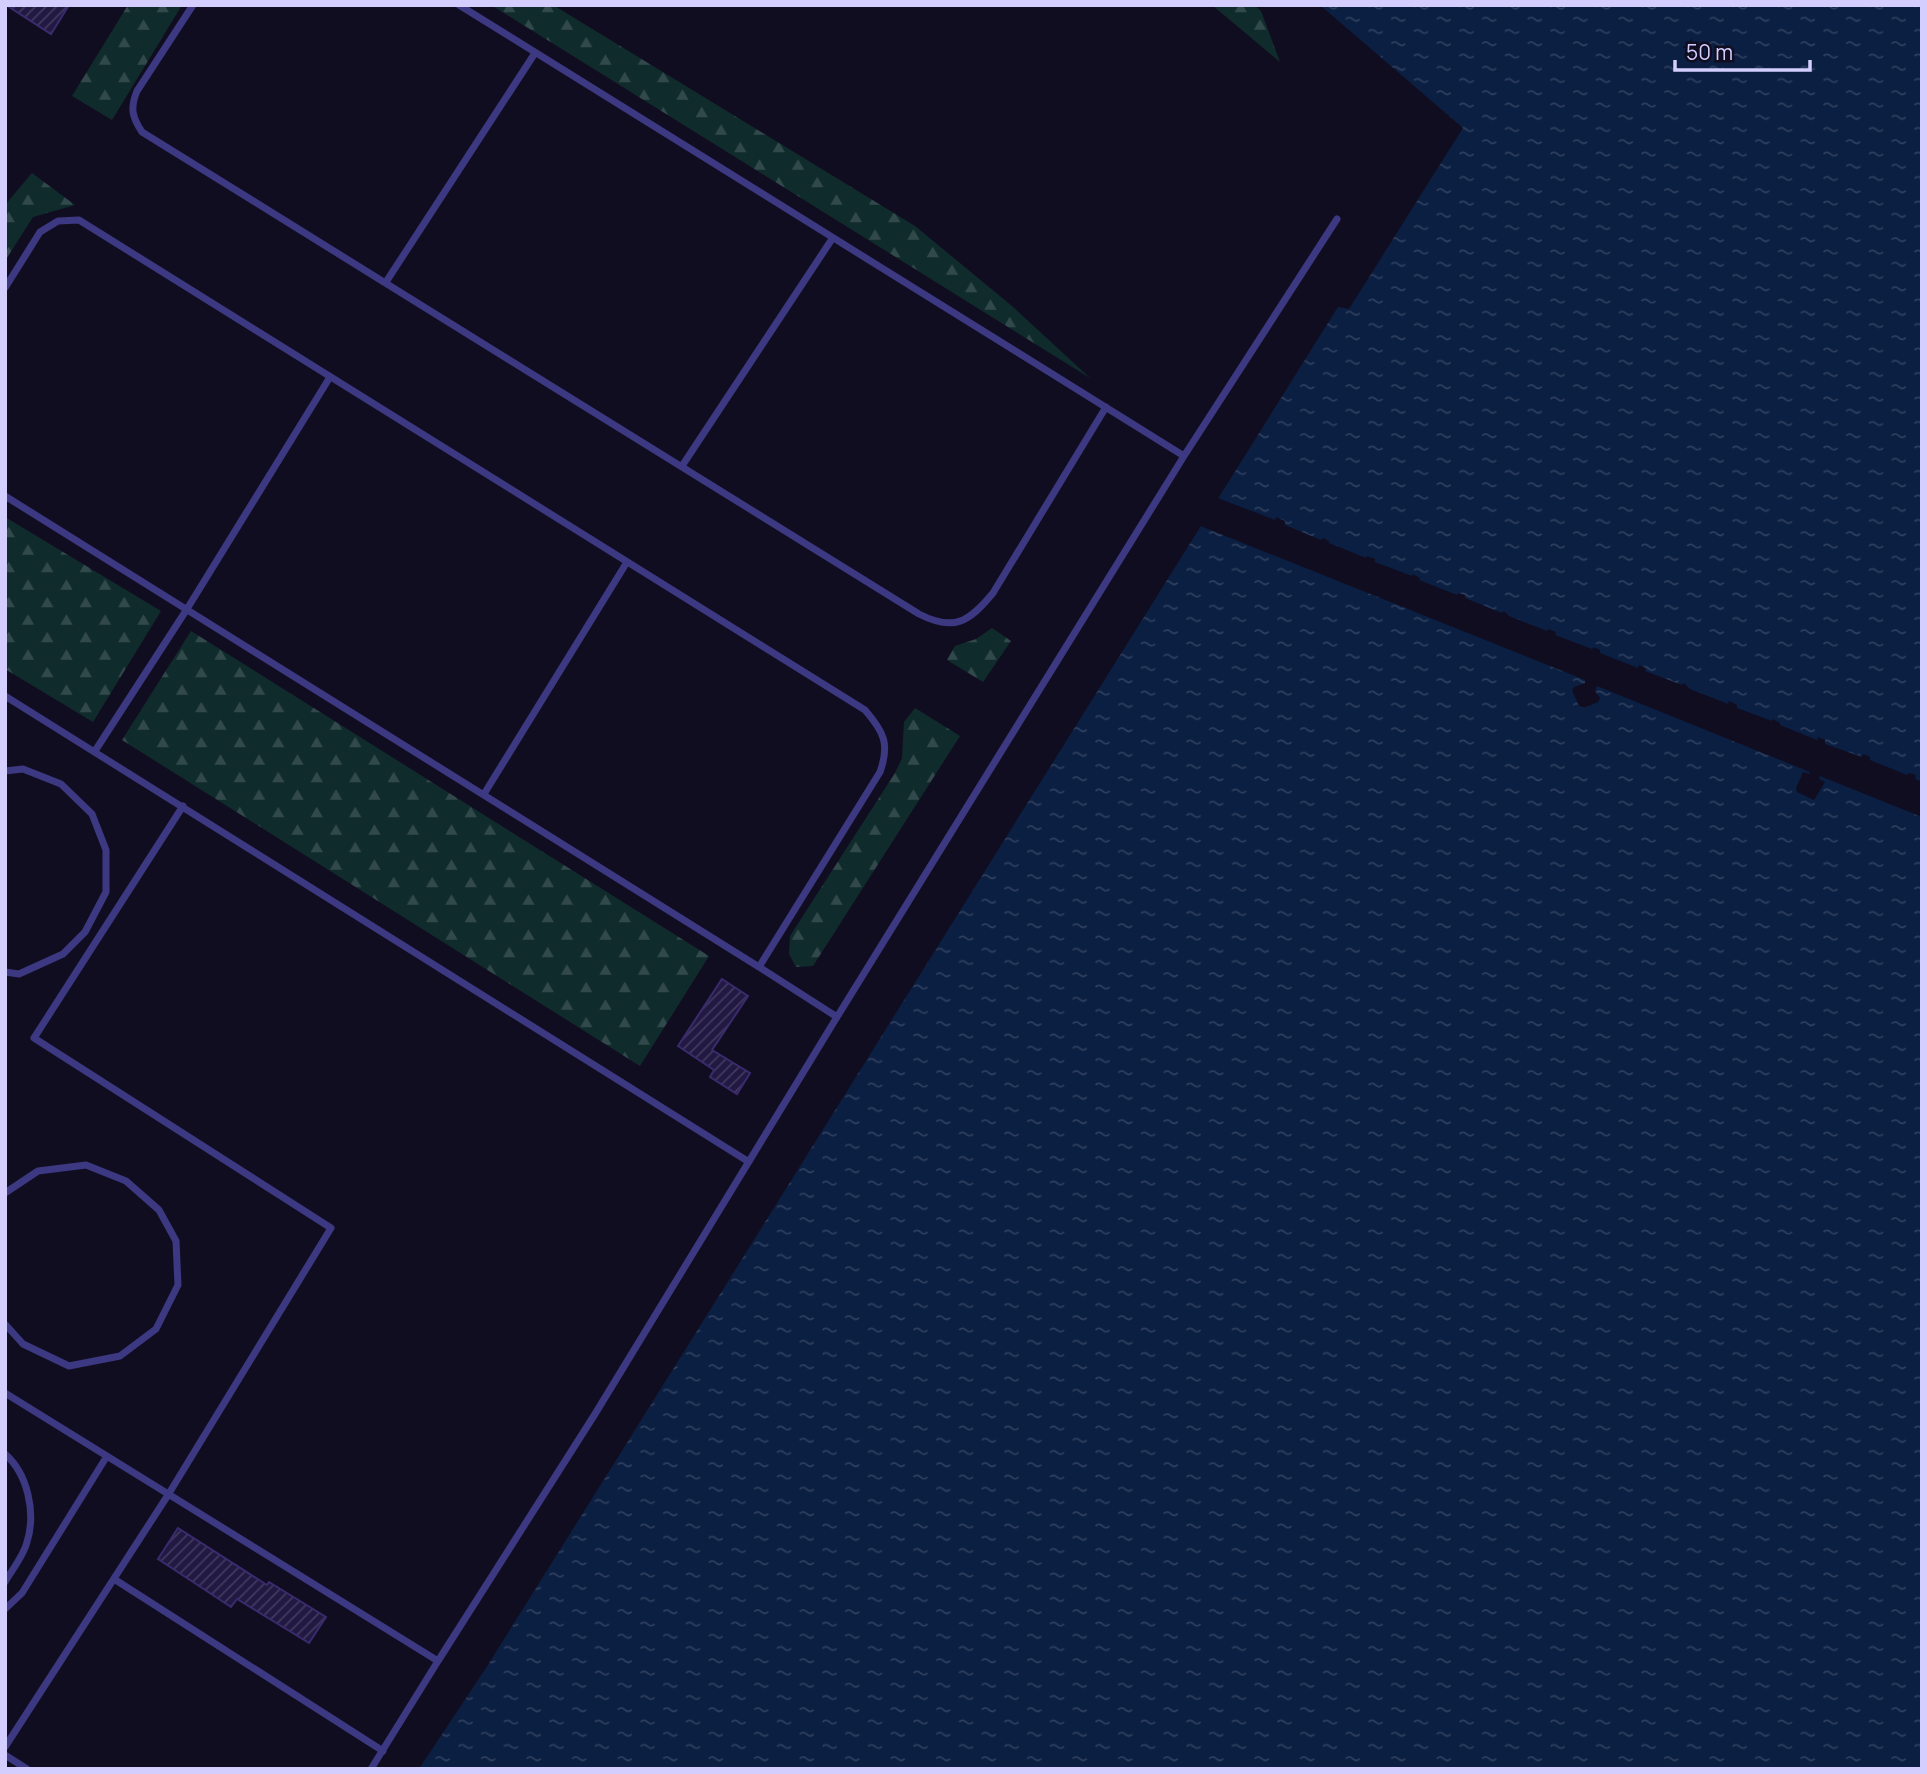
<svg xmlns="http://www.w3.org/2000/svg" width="1927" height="1774" font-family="Manrope,sans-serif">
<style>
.forest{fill:url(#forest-firs)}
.water{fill:url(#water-ripples)}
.pier{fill:#110d21}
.building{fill:url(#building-hatch);stroke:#3a2b6e;stroke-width:2}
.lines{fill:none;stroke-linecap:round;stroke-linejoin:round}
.lane{stroke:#3c3881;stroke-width:7}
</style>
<defs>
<pattern id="forest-firs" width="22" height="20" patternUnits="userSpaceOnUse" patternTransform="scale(1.75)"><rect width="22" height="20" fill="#102b2b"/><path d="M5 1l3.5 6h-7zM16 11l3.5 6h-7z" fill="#32494b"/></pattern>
<pattern id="water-ripples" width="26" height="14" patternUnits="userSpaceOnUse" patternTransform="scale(1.75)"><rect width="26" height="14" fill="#0b1f42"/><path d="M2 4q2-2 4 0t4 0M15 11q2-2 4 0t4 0" fill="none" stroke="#2e3e5e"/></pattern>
<pattern id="building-hatch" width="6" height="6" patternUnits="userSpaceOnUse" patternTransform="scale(1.75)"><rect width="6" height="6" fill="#221942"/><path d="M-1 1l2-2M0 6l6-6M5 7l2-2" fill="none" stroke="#41395e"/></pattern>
</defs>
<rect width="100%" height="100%" fill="#110d21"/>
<path class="forest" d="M128,5h54l-70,115 -40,-24z
M491,5h62l362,221 97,80 78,72z
M1212,5h42l7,6 19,51z
M32,173l43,32 -42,12 -28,44v-56z
M5,517l156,94 -68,111 -88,-53z
M992,628l19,13 -28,41 -36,-22 8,-14 21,-7z
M191,631l518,325 -69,110 -518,-326z
M915,708l45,28 -147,230 -17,1 -7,-13 1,-18 105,-163 7,-15 2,-36z"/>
<path class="water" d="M1320,5h602v1764h-1503l67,-101 852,-1361 11,2 114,-181z"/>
<path class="pier" d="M1215,497l60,23 1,-3 9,4v4l36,15 2,-2 6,3v2l37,15 1,-2 8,3v3l37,14v-2l8,4 -1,2 38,15 1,-2 7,2v3l37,15 2,-2 5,5 38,15 1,-2 8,3 -1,3 37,14 2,-2 6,3v3l38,15 1,-3 7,3 -1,3 37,14 2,-2 6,6 38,15 1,-3 8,4v3l35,13 1,-2 7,4v2l37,15 1,-3 7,3v4l37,13 1,-3 7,3v3l37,15 2,-2 7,2 -1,4 7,3v35l-102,-41 -1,3 6,3 -11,18 -17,-8 -1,-4 7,-16 6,2 1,-2 -213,-86 -2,5 5,7 -2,4 -14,6 -5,-2 -7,-16 2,-3 11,-4v-3l-387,-155z"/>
<path class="building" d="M6,5h63l-18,29z
M722,979l26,17 -36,54 38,23 -13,21 -27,-17 4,-7 -36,-24z
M178,1528l89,57 2,-3 57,35 -17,26 -72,-44 -6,8 -73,-48z"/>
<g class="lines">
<path class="lane" d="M193,5l-56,86c-7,17 -5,26 5,41l777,482c35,18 50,8 74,-21l113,-186
M459,5l725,451
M386,282l149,-229
M5,288l35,-56 18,-11 21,-1 786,490c19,22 25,34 15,62l-121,195
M682,466l150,-227
M5,496l754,471 78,50
M5,696l744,466
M95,751l92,-142 143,-232
M5,771l18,-2 38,15 31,30 14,36v42l-21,40 -22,22 -44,20 -14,-2
M484,794l143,-232
M5,1193l33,-22 48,-6 40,16 33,29 17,31 2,44 -22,44 -36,27 -51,10 -46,-22 -18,-20
M5,1393l433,268 157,-247 242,-397 347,-561 153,-237
M5,1454c23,20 31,59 22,88 -3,13 -15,28 -22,40
M114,1579l269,172
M5,1609l17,-16 85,-137
M5,1747l163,-252 163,-267 -297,-190 149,-232
M5,1755l22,14
M371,1769l67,-108"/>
</g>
<rect width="1927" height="1774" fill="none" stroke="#d4ceff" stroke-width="14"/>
<path d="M1675 60v10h135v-10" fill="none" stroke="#d4ceff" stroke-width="3.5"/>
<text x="1686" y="60" font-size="21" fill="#d4ceff" stroke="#110d21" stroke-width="5" paint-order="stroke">50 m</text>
</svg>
